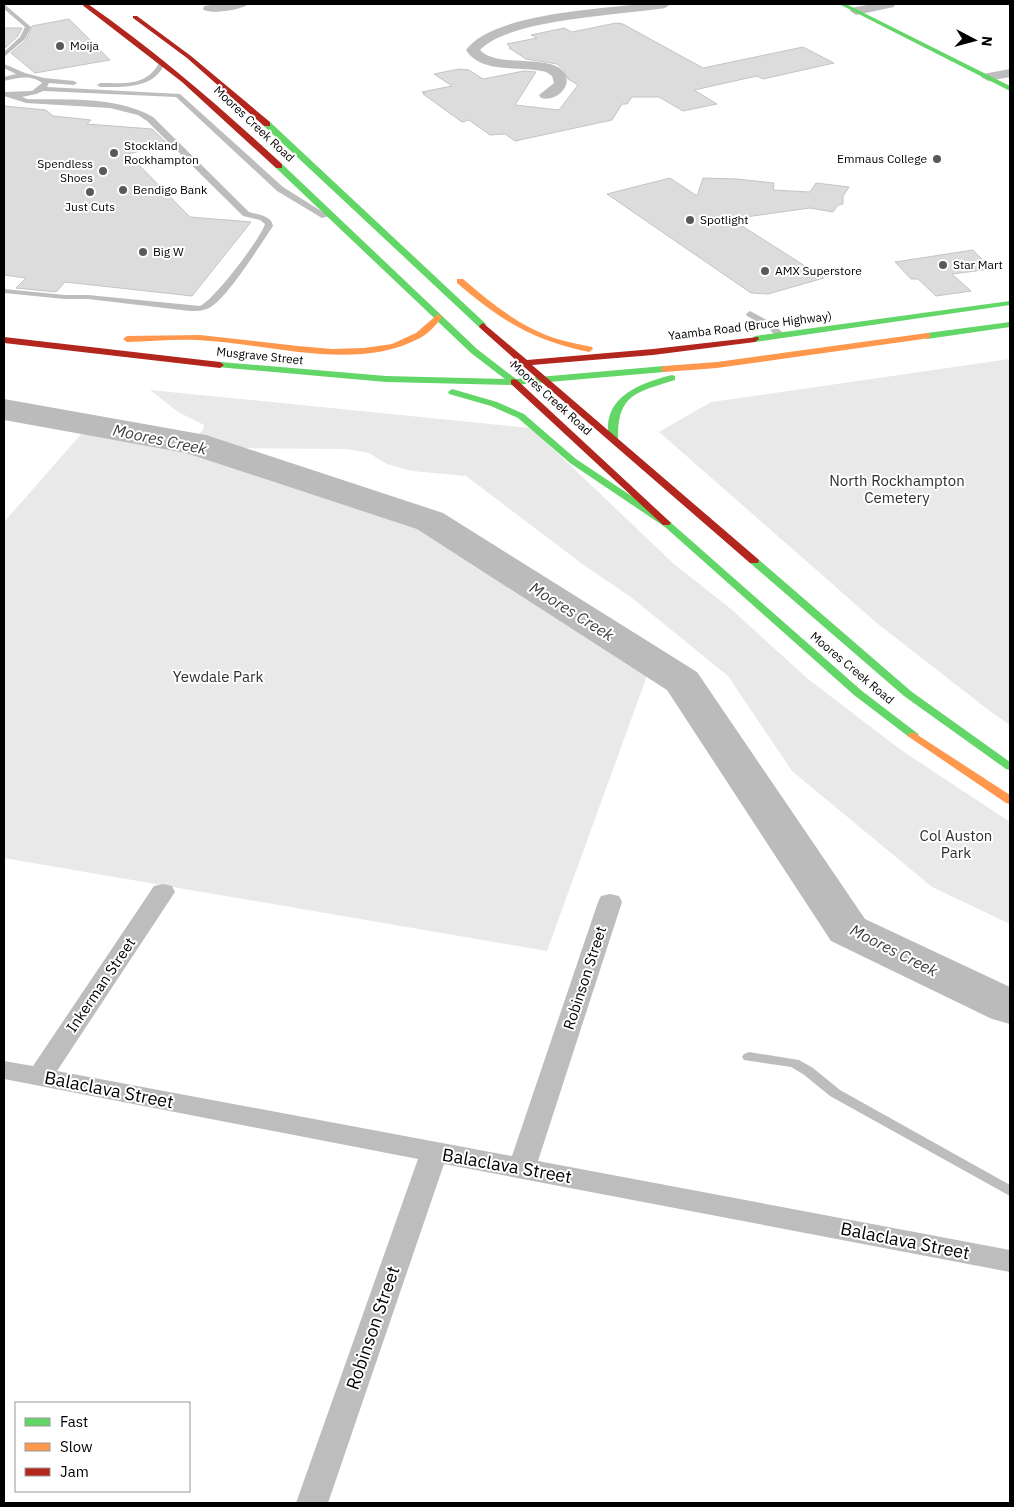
<svg xmlns="http://www.w3.org/2000/svg" width="1014" height="1507" font-family="'IBM Plex Sans',sans-serif">
<style>
.green{fill:#e9e9e9}
.lines{fill:none;stroke-linecap:round;stroke-linejoin:round}
.river{fill:#bbb;fill-rule:evenodd}
.building{fill:#dcdcdc;stroke:#c4c4c4}
.lane{fill:#bdbdbd;fill-rule:evenodd}
.street{fill:#bdbdbd;fill-rule:evenodd}
.fast{fill:#63d668;fill-rule:evenodd}
.slow{fill:#ff974d;fill-rule:evenodd}
.jam{fill:#b3261e;fill-rule:evenodd}
.poi-dot{fill:#595959;stroke:#fff;stroke-width:2}
.labels{text-anchor:middle;stroke-width:4;stroke-linejoin:round;paint-order:stroke}
.far-poi-label{font-size:12px;fill:#000;stroke:#fff;text-anchor:start}
.far-street-label{font-size:12px;fill:#000;stroke:#fff}
.park-label{font-size:15px;fill:#2e2e2e;stroke:#fff}
.street-label{font-size:15px;fill:#000;stroke:#fff}
.water-label{font-size:16px;font-style:italic;fill:#3f3f3f;stroke:#fff}
.near-street-label{font-size:18px;fill:#000;stroke:#fff}
</style>
<rect width="100%" height="100%" fill="#fff"/>
<path class="green" d="M1010,359v366l-19,-13 -113,-88 -219,-192 52,-30z
M150,390l381,38 143,136 57,45 77,70 93,71 109,72v102l-78,-37 -140,-116 -64,-95 -96,-78 -51,-35 -115,-87 -54,-5 -25,-7 -18,-11 -22,-4 -119,-1 -18,-2 -18,-6 11,-10 1,-5 -26,-13z
M90,424l103,19 237,78 222,141 -105,289 -543,-93v-336z"/>
<g class="lines">
<path class="river" d="M4,399l202,36 237,78 254,159 168,247 145,68v37l-18,-5 -161,-78 -164,-251 -250,-161 -231,-76 -182,-33z"/>
</g>
<path class="building" d="M69,19l41,41 -75,13 -24,-20 15,-13 6,-14z
M616,23l7,1 80,44 100,-21 31,16 -71,16 -6,-3 -63,14 23,14 -34,7 -24,-14h-27l-5,7h-5l-10,16 -97,21 -10,-7 -15,1 -21,-15 -7,2 -39,-28 2,-1 -3,-1 30,-6 -18,-12 25,-5 10,1 14,9 41,-8 12,1 -21,33 44,5 19,-25 -10,-6 -4,-9 -7,-6 -31,-5 -17,-11h2l-4,-4 30,-6 -6,-3 33,-7 8,4z
M4,28h18l-4,8 -13,12z
M4,106l42,4 7,6 38,4 -4,4 65,5 16,15 -40,10 62,63 61,5 -59,74 -127,-14 -9,10 -40,-4 10,-10 -22,-3z
M670,178l27,18 6,-18 34,1 37,4 -1,7 37,2 6,-9 33,4 -6,9v8l-5,1 -5,7 -23,-4 -79,11 93,59 -56,16 -17,-1 -144,-99z
M973,250l18,19 -39,5 19,17 -35,5 -18,-17h-7l-16,-17z"/>
<g class="lines">
<path class="lane" d="M4,4l27,23 -6,12 -21,18v-5l16,-15 5,-10 -21,-18z
M162,60l3,2c-9,27 -41,25 -65,25l-3,-2 3,-2c26,0 47,4 60,-22z
M4,64l21,9 19,5 30,3 3,2 -3,2 -25,-2 -2,4 133,7 103,93 46,29 -7,2 -45,-27 -101,-94 -133,-6 -7,3 -14,3 5,2c40,1 90,-3 126,18l96,95c9,3 22,3 24,14 -13,19 -46,73 -64,82 -6,3 -13,3 -19,3l-102,-12h-23l-61,-6v-4l61,6h23l112,11c14,-6 61,-68 65,-82l-5,-4 -17,-4 -96,-95 -9,-6 -28,-7 -84,-5 -22,-7v-4l28,-1 10,-8c-11,-9 -25,-5 -38,-2v-4l12,-3 -12,-6z
M750,311l24,13 10,10v4h-6l-10,-10 -21,-12 -1,-2z
M749,1052l50,8 14,8 27,22 170,95v11l-180,-100 -27,-22 -12,-7 -47,-7 -2,-3 2,-3z"/>
<path class="street" d="M218,4h30c-5,6 -40,11 -45,5l1,-3z
M641,4h30l-6,4c-43,7 -157,11 -185,42 15,16 54,7 76,16 23,11 5,37 -15,32l-2,-3 15,-12 -2,-7 -6,-4c-25,-7 -64,3 -80,-22 25,-36 133,-41 175,-46z
M872,4h23l-1,3 -38,8 -6,-4 1,-3z
M1010,69v8l-22,4 -7,-4 2,-3z
M163,884l9,2 3,6 -118,179 455,85 86,-254 3,-6 9,-2 9,2 3,6 -84,259 472,89v22l-566,-108 -116,339h-32l122,-344 -414,-80v-18l29,5 121,-180z"/>
<path class="fast" d="M839,4h7l164,82v5z
M264,122h6l216,202v4h-6l-216,-202z
M276,164h6l195,185 39,30 148,-13 4,3 -4,3 -150,13 -128,-3 -169,-15v-4l3,-1 166,14 119,3 -34,-26 -195,-185z
M1010,301v4l-255,37 -4,-3 4,-3z
M1010,322v5l-83,12 -4,-3 4,-3z
M672,375l3,1v4c-38,12 -58,14 -57,59l-2,2h-6c-2,-5 -2,-10 -2,-16 2,-32 37,-43 64,-50z
M452,389l45,13 27,12 52,45 93,62 193,170 55,42 2,2 -2,2h-8l-55,-42 -189,-168 -95,-64 -52,-45 -27,-12 -42,-12 -1,-2z
M754,558l4,1 154,133 98,70v8l-4,-1 -102,-73 -154,-133 -1,-2z"/>
<path class="slow" d="M457,279h6c28,24 56,47 91,59 13,4 25,6 38,9l1,2 -4,3c-58,-12 -87,-31 -132,-69z
M438,314l4,3c-5,7 -14,17 -22,21 -61,33 -143,8 -209,3 -28,-3 -56,0 -84,1l-4,-3 4,-3 73,-1 98,11 34,3 32,-1 28,-4 24,-11z
M927,333l3,1v4l-213,30 -53,4 -4,-3 4,-3 53,-4z
M913,732l97,63v9l-4,-1 -97,-66 -2,-2z"/>
<path class="jam" d="M81,4h7c69,48 132,103 194,160v4h-6l-94,-86z
M133,16h4l54,40 79,66v4h-6l-77,-68 -54,-40z
M483,323l44,37 126,-11 105,-12 1,2 -4,3 -102,13 -121,10 226,194 1,2 -1,2h-8l-227,-197h-13v-4l7,-1 -37,-33 -1,-2z
M4,337l216,25 4,3 -4,3 -216,-25z
M514,379l3,1 152,141 2,2 -2,2h-6l-152,-141v-4z"/>
</g>
<g class="poi-dot">
<circle cx="60" cy="46" r="5"/>
<circle cx="114" cy="153" r="5"/>
<circle cx="937" cy="159" r="5"/>
<circle cx="103" cy="171" r="5"/>
<circle cx="123" cy="190" r="5"/>
<circle cx="90" cy="192" r="5"/>
<circle cx="690" cy="220" r="5"/>
<circle cx="143" cy="252" r="5"/>
<circle cx="943" cy="265" r="5"/>
<circle cx="765" cy="271" r="5"/>
</g>
<g class="labels">
<g class="far-poi-label">
<text x="70" y="50">Moija</text>
<text x="124" y="150">Stockland<tspan x="124" dy="14">Rockhampton</tspan></text>
<text x="927" y="163" text-anchor="end">Emmaus College</text>
<text x="93" y="168" text-anchor="end">Spendless<tspan x="93" dy="14">Shoes</tspan></text>
<text x="133" y="194">Bendigo Bank</text>
<text x="90" y="211" text-anchor="middle">Just Cuts</text>
<text x="700" y="224">Spotlight</text>
<text x="153" y="256">Big W</text>
<text x="953" y="269">Star Mart</text>
<text x="775" y="275">AMX Superstore</text>
</g>
<g class="far-street-label">
<text transform="translate(254 124) rotate(43)" y="4">Moores Creek Road</text>
<text transform="translate(750 326) rotate(-7)" y="4">Yaamba Road (Bruce Highway)</text>
<text transform="translate(260 356) rotate(6)" y="4">Musgrave Street</text>
<text transform="translate(551 398) rotate(42)" y="4">Moores Creek Road</text>
<text transform="translate(852 668) rotate(40)" y="4">Moores Creek Road</text>
</g>
<g class="park-label">
<text x="897" y="486">North Rockhampton<tspan x="897" dy="17">Cemetery</tspan></text>
<text x="218" y="682">Yewdale Park</text>
<text x="956" y="841">Col Auston<tspan x="956" dy="17">Park</tspan></text>
</g>
<g class="street-label">
<text transform="translate(585 978) rotate(-72)" y="5">Robinson Street</text>
<text transform="translate(101 985) rotate(-56)" y="5">Inkerman Street</text>
</g>
<g class="water-label">
<text transform="translate(160 439) rotate(12)" y="6">Moores Creek</text>
<text transform="translate(572 611) rotate(32)" y="6">Moores Creek</text>
<text transform="translate(894 950) rotate(27)" y="6">Moores Creek</text>
</g>
<g class="near-street-label">
<text transform="translate(109 1090) rotate(11)" y="6">Balaclava Street</text>
<text transform="translate(507 1166) rotate(10)" y="6">Balaclava Street</text>
<text transform="translate(905 1241) rotate(11)" y="6">Balaclava Street</text>
<text transform="translate(373 1328) rotate(-71)" y="6">Robinson Street</text>
</g>
</g>
<rect width="1014" height="1507" fill="none" stroke="#000000" stroke-width="10"/>
<rect x="15" y="1402" width="175" height="90" fill="#ffffff" stroke="#999999"/>
<rect x="25" y="1418" width="25" height="8" fill="#63d668" stroke="#999999"/>
<text x="60" y="1427" font-size="15" fill="#000000">Fast</text>
<rect x="25" y="1443" width="25" height="8" fill="#ff974d" stroke="#999999"/>
<text x="60" y="1452" font-size="15" fill="#000000">Slow</text>
<rect x="25" y="1468" width="25" height="8" fill="#b3261e" stroke="#999999"/>
<text x="60" y="1477" font-size="15" fill="#000000">Jam</text>
<g transform="translate(974 40) rotate(96)" stroke="#ffffff" stroke-width="4" paint-order="stroke">
<path d="M0-4L9 19L0 12L-9 19Z" fill="#000000"/>
<text y="-8" font-size="14" font-weight="bold" text-anchor="middle" fill="#000000">N</text>
</g>
</svg>
